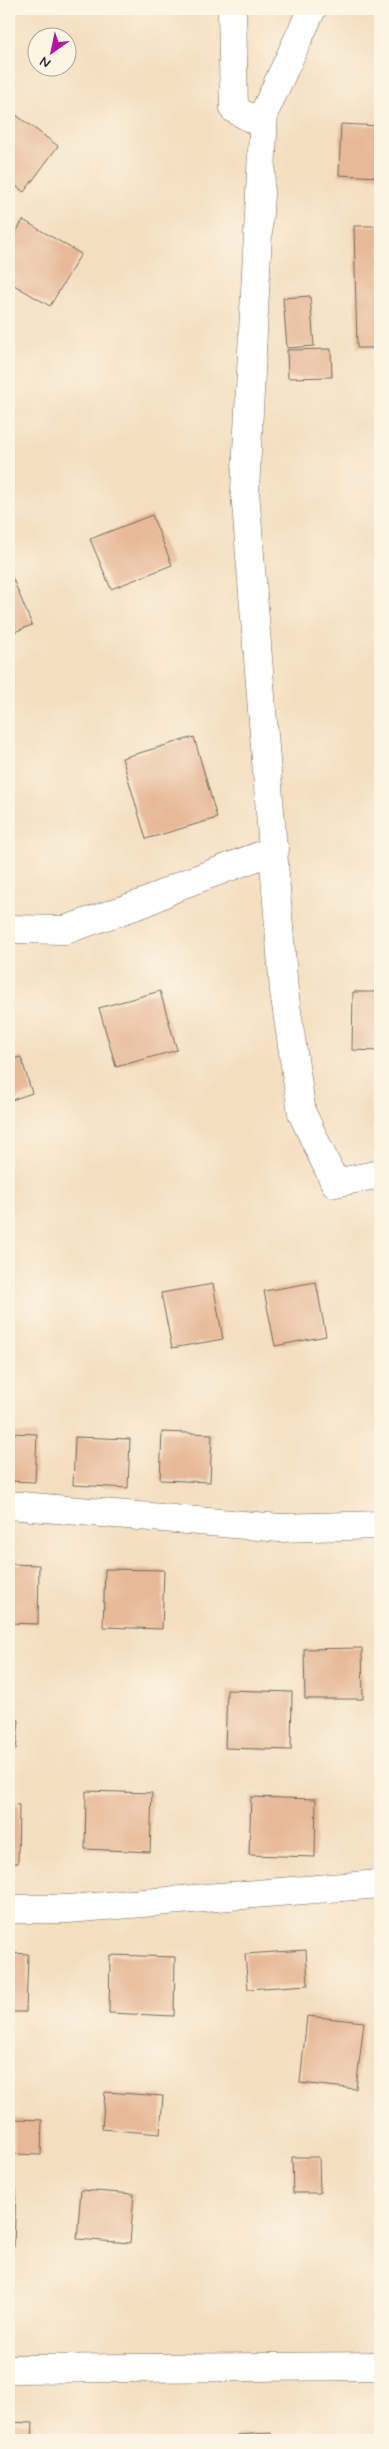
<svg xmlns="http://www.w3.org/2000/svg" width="389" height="2449" font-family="Mynerve,sans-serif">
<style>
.building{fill:#e7b998}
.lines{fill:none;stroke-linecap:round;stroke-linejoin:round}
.minor-casing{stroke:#716a5f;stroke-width:29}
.tertiary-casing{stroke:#716a5f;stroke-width:29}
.minor{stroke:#fff;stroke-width:28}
.tertiary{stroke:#fff;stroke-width:28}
</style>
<rect width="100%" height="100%" fill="#fcf5e5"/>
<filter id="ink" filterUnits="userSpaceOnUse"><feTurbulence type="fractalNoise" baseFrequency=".02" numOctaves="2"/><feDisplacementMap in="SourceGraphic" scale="10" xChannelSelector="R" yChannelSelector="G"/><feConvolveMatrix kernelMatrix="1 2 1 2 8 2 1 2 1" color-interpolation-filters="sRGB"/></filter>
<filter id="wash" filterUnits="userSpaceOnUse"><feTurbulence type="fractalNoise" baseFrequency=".0096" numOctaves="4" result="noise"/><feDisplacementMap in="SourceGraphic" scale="20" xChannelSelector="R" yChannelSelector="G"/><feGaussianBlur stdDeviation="1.12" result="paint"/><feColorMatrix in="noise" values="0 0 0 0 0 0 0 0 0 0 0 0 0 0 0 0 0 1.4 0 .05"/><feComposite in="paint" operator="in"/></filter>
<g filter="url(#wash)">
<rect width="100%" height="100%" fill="#f4dec0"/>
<g id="blocks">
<path class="building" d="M12,112l46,34 -34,46 -15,-11v-64z
M341,124l39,2v51l-41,-2z
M23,220l58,34 -31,52 -41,-24v-37z
M354,226h26v122h-23z
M310,296l4,50 -27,2 -4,-50z
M331,349l1,28 -44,1 -1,-28z
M152,515l20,50 -61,24 -21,-50z
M10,572l22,53 -23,9v-61z
M194,737l23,81 -71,21 -24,-81z
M160,991l17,59 -61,17 -17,-59z
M353,992h27v59l-28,-1z
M21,1057l11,36 -23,8v-41z
M316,1282l10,54 -51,10 -11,-55z
M213,1284l10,55 -51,9 -11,-55z
M162,1432l50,2 -2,48 -50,-2z
M9,1433l28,1 -2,48 -26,-1z
M75,1437l55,2 -2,49 -55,-3z
M9,1564l30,1 -1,59 -29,-1z
M105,1569l59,1 -2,59 -59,-2z
M362,1648l1,51h-58l-1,-50z
M227,1690l65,2 -1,58 -66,-2z
M9,1719l10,1 -3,30h-7z
M86,1791l66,2 -2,59 -65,-3z
M251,1797l65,2 -1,58 -66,-2z
M9,1804l10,1 -1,58h-9z
M306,1950l2,35 -60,4 -3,-35z
M9,1953l19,1 -2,58h-17z
M110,1955l65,2 -1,59 -65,-3z
M307,2016l57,6 -8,67 -56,-6z
M105,2092l58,4 -3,38 -58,-5z
M15,2119l27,1 -1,35 -27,-1z
M292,2157h27l1,36h-27z
M9,2188h7l-2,59h-5z
M81,2190l53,4 -4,49 -53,-4z
M379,2196h1v34h-3z
M9,2422l24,1 -1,17h-23z
M271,2433l1,7h-35l-1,-5z"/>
</g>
</g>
<g filter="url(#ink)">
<use href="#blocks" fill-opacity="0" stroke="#716a5f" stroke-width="1"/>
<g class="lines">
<g class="minor-casing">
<path id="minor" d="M232,9l2,100 29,16
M312,9l-48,104 -19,378 39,500 18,122 33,70 45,-9
M9,929l56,1 81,-28 35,-17 94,-35
M9,1505l271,23 100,-3
M9,1909h59l312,-25"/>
</g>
<g class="tertiary-casing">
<path id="tertiary" d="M9,2369l371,-3"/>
</g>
<use href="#minor" class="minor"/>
<use href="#tertiary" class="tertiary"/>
</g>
</g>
<rect width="389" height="2449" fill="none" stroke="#fcf5e5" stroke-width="30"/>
<g transform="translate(52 52) rotate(213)"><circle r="24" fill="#fcf5e5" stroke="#a8a49b"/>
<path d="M0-4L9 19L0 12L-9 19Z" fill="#b5179e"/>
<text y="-8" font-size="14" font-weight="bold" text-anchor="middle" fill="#2b2b2b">N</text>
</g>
</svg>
